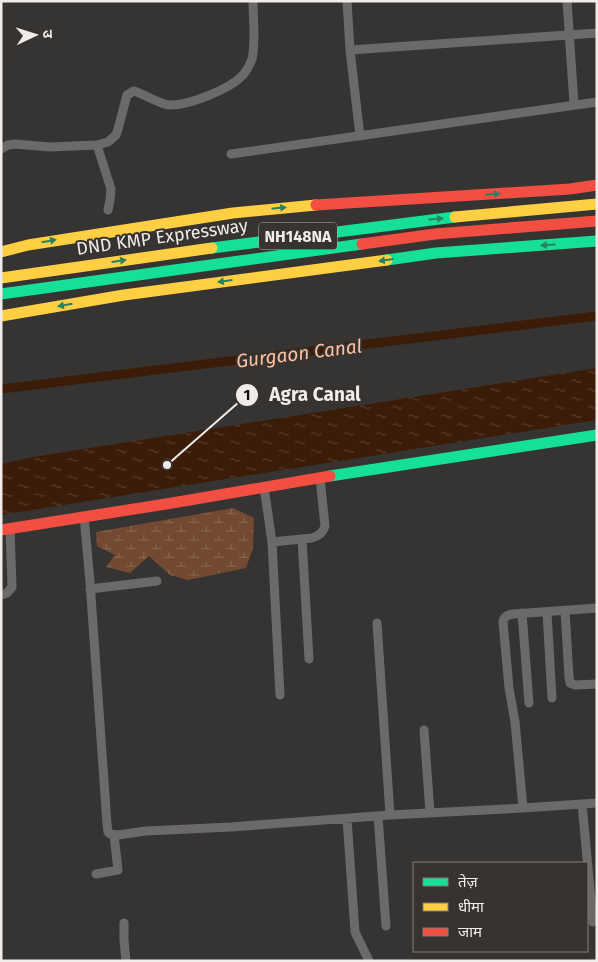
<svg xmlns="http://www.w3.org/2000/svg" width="598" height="962" font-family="'Fira Sans','Noto Sans Devanagari',sans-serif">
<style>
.wetland{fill:url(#wetland-marsh)}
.water{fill:url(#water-ripples)}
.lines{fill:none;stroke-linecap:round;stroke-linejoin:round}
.canal{stroke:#3b1c08;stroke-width:9}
.street{stroke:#6b6a69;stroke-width:9}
.fast{stroke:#16e098;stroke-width:11}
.slow{stroke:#ffcf43;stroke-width:11}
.jam{stroke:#f24e42;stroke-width:11}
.oneway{fill:#29815f}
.labels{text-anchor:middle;stroke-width:4;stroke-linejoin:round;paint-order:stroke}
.shield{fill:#383330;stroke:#b8b4b2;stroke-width:1}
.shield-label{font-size:16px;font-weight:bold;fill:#efecea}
.street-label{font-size:18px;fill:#efecea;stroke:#383330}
.water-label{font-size:19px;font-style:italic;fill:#fcc2a2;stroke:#383330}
.leader{fill:none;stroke:#efecea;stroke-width:2}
.callout-dot{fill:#efecea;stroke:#383330;stroke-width:2}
.mark-label{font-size:15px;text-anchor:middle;font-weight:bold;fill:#111}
.callout-label{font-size:19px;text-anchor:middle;font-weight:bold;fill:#efecea;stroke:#383330;stroke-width:4;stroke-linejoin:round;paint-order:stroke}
</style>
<defs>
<pattern id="wetland-marsh" width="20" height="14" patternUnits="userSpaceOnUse" patternTransform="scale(1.25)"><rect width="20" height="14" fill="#734a31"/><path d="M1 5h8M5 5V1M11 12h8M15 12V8" fill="none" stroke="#87644f"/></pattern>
<pattern id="water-ripples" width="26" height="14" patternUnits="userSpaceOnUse" patternTransform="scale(1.25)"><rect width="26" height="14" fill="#3b1c08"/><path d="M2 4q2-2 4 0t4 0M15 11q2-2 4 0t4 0" fill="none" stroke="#583d2c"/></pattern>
</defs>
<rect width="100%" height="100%" fill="#363432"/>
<path class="wetland" d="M233,508l21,10 -1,30 -7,20 -58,12 -18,-5 -21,-19 -19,17 -24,-6 9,-12 -18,-9 -1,-14z"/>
<path class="water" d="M597,368v52l-596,95v-51l32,-7z"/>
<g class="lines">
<path class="canal" d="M1,389l596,-73"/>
<path class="street" d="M347,1l3,49 10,86
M567,1l7,103
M350,50l247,-17
M97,145l14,44 -1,11 -2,10
M1,149l7,-4 7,-1 35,3 47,-2 11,-3 8,-7 2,-6 9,-34 7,-4c12,4 23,12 35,14 19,1 61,-16 74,-30 4,-4 7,-11 9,-16 4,-16 1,-41 1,-58
M231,154l366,-52
M264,487l8,55 8,153
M84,516l6,66 17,242 1,8 2,2 8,1 28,-4 85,-4 159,-12 133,-7 74,-5
M302,539l7,120
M272,542l40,-4c7,-2 11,-5 13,-12l-5,-48
M90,589l67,-8
M1,595l6,-2 5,-6 -2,-59
M565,610l4,67 1,6 5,2 22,-1
M547,612l5,86
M522,613l7,90
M377,623l13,192
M424,730l6,83
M582,804l11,118
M523,808l-8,-86 -6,-34 -6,-66c1,-6 5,-7 10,-8l84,-6
M378,816l8,110
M347,819l8,113 14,29
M96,874l22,-4 -4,-35
M124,923v17l2,21"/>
<path class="fast" d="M212,248l243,-31
M387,260l49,-7 161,-12
M1,294l361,-50
M330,476l267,-41"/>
<path class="slow" d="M455,217l142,-13
M1,252l27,-7 205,-32 83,-8
M1,278l211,-30
M1,316l123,-21 263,-35"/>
<path class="jam" d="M316,205l254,-16 27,-4
M362,244l73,-10 162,-13
M1,530l171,-27 158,-27"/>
</g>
<defs><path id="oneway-solid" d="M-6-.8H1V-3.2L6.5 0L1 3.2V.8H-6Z" transform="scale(1.25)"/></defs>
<g class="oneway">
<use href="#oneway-solid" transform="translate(493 194) rotate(-4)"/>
<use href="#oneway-solid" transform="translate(279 208) rotate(-6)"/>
<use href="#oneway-solid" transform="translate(436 219) rotate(-6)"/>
<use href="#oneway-solid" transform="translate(49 241) rotate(-10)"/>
<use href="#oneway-solid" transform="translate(548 245) rotate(176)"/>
<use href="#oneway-solid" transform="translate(386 260) rotate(172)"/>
<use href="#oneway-solid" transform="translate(119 261) rotate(-8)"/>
<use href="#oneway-solid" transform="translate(225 281) rotate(172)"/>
<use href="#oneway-solid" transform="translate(65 305) rotate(170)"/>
</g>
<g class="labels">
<rect class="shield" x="259" y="222.5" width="78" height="27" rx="4"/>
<g class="shield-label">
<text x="298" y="242">NH148NA</text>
</g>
<g class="street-label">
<text transform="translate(162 237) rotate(-8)" y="6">DND KMP Expressway</text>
</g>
<g class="water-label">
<text transform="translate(299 353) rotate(-7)" y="7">Gurgaon Canal</text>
</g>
</g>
<path class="leader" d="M167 465L247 395"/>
<g class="callout-dot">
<circle cx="167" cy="465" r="5"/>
<circle cx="247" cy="395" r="12"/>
</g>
<g class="mark-label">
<text x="247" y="400">1</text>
</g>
<g class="callout-label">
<text x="315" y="401">Agra Canal</text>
</g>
<rect width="598" height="962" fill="none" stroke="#efecea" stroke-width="5"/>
<rect x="413" y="862" width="175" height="90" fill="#383330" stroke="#817d7a"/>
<rect x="423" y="878" width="25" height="8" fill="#16e098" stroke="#817d7a"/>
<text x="458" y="887" font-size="15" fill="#efecea">तेज़</text>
<rect x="423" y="903" width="25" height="8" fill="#ffcf43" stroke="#817d7a"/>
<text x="458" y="912" font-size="15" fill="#efecea">धीमा</text>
<rect x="423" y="928" width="25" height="8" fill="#f24e42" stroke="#817d7a"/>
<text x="458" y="937" font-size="15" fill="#efecea">जाम</text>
<g transform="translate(35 35) rotate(86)" stroke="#383330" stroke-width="4" paint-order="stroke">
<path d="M0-4L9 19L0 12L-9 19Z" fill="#efecea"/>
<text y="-8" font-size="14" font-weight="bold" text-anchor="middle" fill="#efecea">उ</text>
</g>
</svg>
